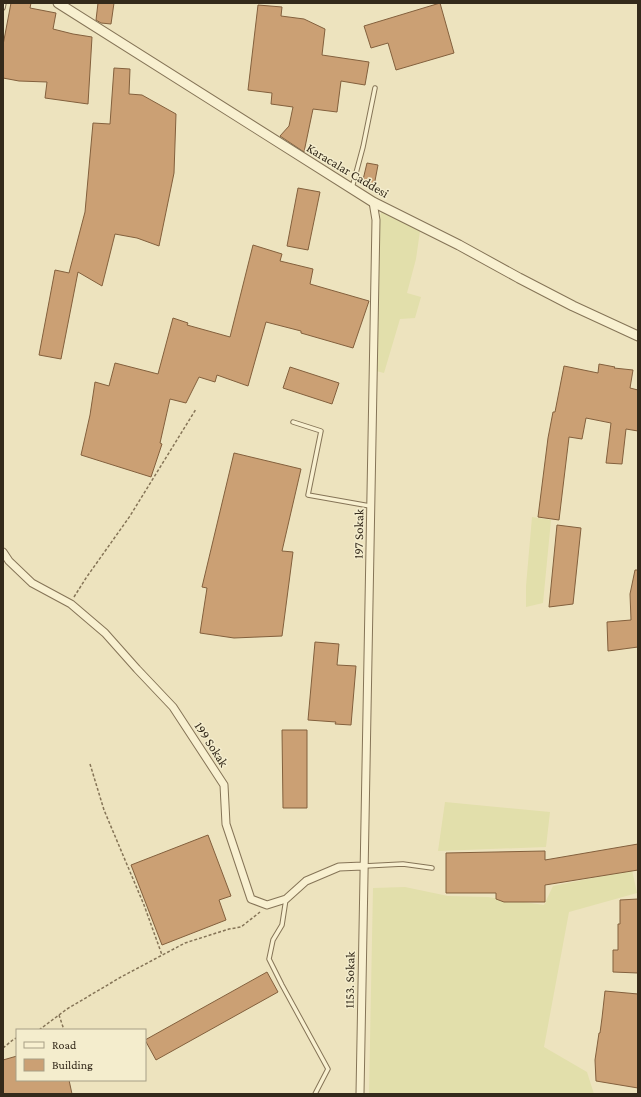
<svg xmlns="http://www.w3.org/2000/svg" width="641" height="1097" font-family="'Crimson Pro',serif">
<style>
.farmland{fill:#e2dfab}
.building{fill:#cba074;stroke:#83603d}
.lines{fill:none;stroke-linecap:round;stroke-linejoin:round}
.service-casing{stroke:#857457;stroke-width:5.5}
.minor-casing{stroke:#857457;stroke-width:9}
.tertiary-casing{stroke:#857457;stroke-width:11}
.path{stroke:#857457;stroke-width:1.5;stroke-dasharray:3 2;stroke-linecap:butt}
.service{stroke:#f8f0d0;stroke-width:3.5}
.minor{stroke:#f8f0d0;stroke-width:7}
.tertiary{stroke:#f8f0d0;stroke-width:9}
.labels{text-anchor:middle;stroke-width:3;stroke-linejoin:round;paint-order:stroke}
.street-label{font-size:13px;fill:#342a1b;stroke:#f4edcd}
</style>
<rect width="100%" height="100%" fill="#ede3be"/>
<path class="farmland" d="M382,210l38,21 -4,28 -9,34 14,4 -6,21 -15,1 -16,54 -8,-2 4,-155z
M532,517l19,3 -8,83 -17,4v-21z
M445,802l105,10 -4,35 -108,4z
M632,870l5,23 -68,19 -25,135 43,25 7,22h-225l4,-206 32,-1 43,9 40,1 56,8 9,-19z"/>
<path class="building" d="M11,3h20l-1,5 26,5 -3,16 20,5 19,3 -4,67 -43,-6 2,-16 -28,-1 -16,-3v-33z
M98,3h16l-3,21 -10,-1 -5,-3z
M440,3l14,50 -58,17 -8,-27 -17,5 -7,-22z
M258,5l24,2 -1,9 23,3 21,10 -3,26 47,7 -4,23 -24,-4 -4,31 -24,-3 -9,43 -24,-16 9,-10 4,-19 -22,-3 1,-11 -24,-3z
M114,68l16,1 -1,25 13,1 34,19 -2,59 -15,73 -22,-8 -22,-4 -13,52 -24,-14 -17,87 -22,-4 16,-85 14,3 16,-61 8,-89 17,1z
M367,163l11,2 -4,21 -12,-2z
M298,188l22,4 -12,58 -21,-4z
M253,245l29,9 -2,7 33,8 -3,15 59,17 -16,47 -52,-15v-2l-35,-9 -18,64 -31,-11 -2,7 -16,-5 -13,26 -16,-4 -10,44 2,1 -11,33 -70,-22 9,-40 5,-33 14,4 6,-23 43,11 15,-56 15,5 -1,2 43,12z
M599,364l16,3 -1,1 19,2 -3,18 8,2v41l-12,-2 -4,35 -16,-1 5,-40 -25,-5 -4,21 -13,-2 -10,83 -21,-3 10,-79 5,-26h2l9,-46 34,7z
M290,367l49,16 -7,21 -49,-16z
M234,453l67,16 -19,82 11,1 -11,84 -48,2 -34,-5 7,-45 -5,-1z
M557,525l24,3 -8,76 -24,3z
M635,570h3v77l-30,4 -1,-29 24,-2 -1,-26z
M315,642l24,2 -2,21 19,1 -5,59 -16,-1 1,-2 -28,-2z
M282,730h25v78h-24z
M208,835l23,61 -12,4 7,20 -64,25 -31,-80z
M638,844v26l-93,15v17h-41l-8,-3v-6h-50v-40l99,-2v9z
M638,899v74l-25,-1v-22h5v-26h2v-24z
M267,972l11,20 -122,68 -11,-20z
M605,991l33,3v94l-42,-7 -1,-21 4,-27h1l2,-15z
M17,1056v24h52l3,14h-69v-34z"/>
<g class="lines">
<g class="service-casing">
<path id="service" d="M3,8l1,-5
M352,188l11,-41 12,-59
M293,422l28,9 -13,64 62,11
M364,866l39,-2 29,4
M286,899l-4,26 -9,15 -4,19 13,26 46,84 -13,25"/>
</g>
<g class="minor-casing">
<path id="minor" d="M3,552l6,9 23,22 39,21 34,29 32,36 36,38 51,78 2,39 25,75 16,6 19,-6 20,-18 33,-14 24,-1
M360,1094l16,-874 -3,-18"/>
</g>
<g class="tertiary-casing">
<path id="tertiary" d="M58,3l315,199 86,43 60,33 54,28 65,30"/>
</g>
<path class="path" d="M74,597l12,-19 44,-62 66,-107
M90,764l14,46 40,95 18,50
M59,1015l5,15
M39,1030l28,-21 54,-32 64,-34 44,-14 12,-2 19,-15
M3,1048l11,-9 3,-1"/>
<use href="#service" class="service"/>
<use href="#minor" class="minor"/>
<use href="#tertiary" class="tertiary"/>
</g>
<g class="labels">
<g class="street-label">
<text transform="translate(348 170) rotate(31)" y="5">Karacalar Caddesi</text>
<text transform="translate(358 534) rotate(-89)" y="5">197 Sokak</text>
<text transform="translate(212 744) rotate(57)" y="5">199 Sokak</text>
<text transform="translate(349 980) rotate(-89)" y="5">1153. Sokak</text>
</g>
</g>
<rect width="641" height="1097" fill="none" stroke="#342a1b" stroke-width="8"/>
<rect x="16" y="1029" width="130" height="52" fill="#f4edcd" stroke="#a79f86"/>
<rect x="24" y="1042" width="20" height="6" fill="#f8f0d0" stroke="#a79f86"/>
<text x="52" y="1049" font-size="12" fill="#342a1b">Road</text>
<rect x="24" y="1059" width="20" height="12" fill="#cba074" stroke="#a79f86"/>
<text x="52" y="1069" font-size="12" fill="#342a1b">Building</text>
</svg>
